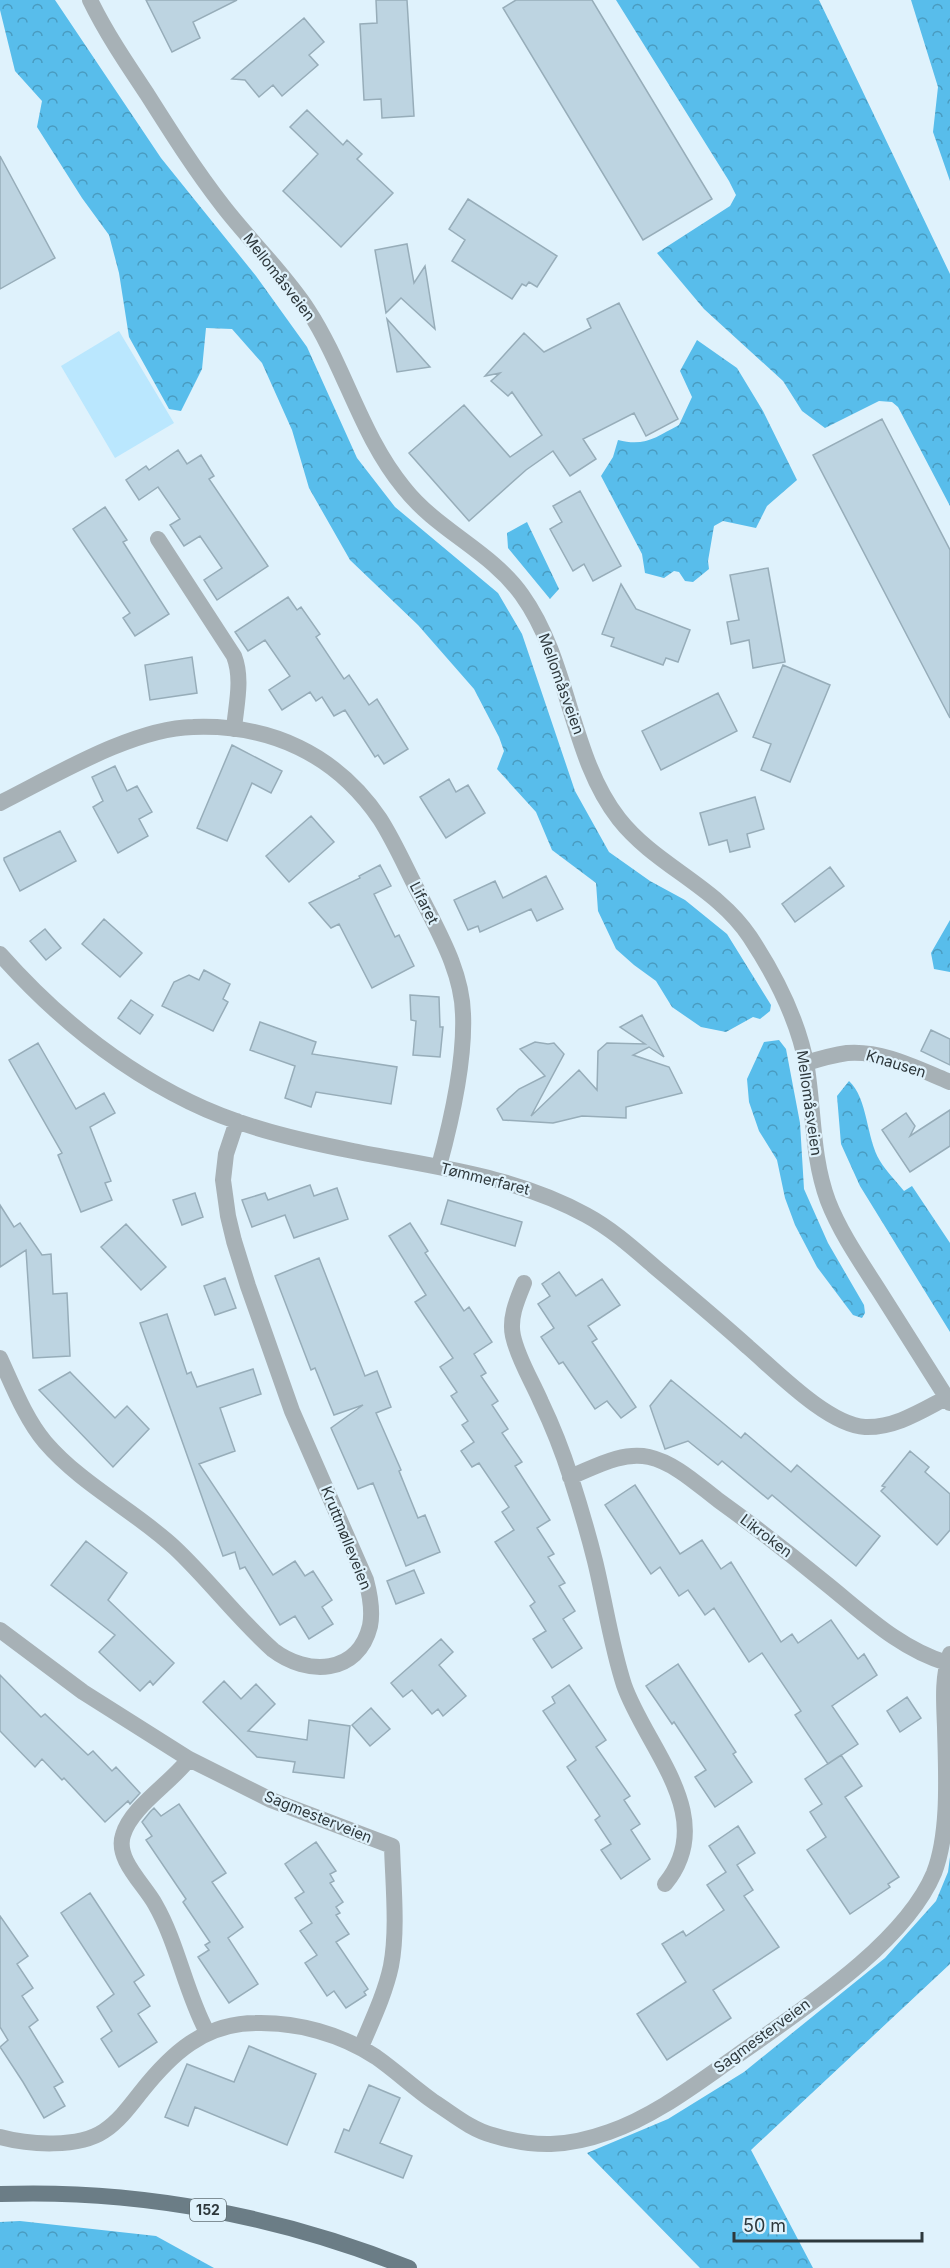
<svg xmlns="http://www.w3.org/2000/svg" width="950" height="2268" font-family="Inter,sans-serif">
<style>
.forest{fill:url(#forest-crowns)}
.pitch{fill:#bae7fe}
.building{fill:#bdd4e1;stroke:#97adb9;stroke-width:1.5}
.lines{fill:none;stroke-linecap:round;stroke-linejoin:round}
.minor{stroke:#a7b1b6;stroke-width:16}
.primary{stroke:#6b7d86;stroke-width:16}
.labels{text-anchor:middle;stroke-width:4.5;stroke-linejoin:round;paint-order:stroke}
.shield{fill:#dff2fc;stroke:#637076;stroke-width:1.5}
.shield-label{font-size:14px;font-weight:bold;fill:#2e383c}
.street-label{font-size:15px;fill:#2e383c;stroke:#dff2fc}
</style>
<defs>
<pattern id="forest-crowns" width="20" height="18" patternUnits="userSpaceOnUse" patternTransform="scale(1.5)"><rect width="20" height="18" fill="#58bdeb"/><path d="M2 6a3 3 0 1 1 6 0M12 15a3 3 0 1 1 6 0" fill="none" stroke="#499bc0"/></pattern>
</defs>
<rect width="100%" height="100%" fill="#dff2fc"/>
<path class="forest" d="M0,0h55l106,158 95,118 51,71 50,111 38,49 103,86 24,41 53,157 34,61 41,29 35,19 42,34 44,71 -1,6 -10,8 -7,-2 -27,15 -25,-5 -29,-20 -16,-26 -22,-16 -18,-16 -18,-38 -2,-28 -44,-33 -16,-38 -39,-43 7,-18 -5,-14 -25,-48 -56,-64 -68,-65 -41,-72 -17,-58 -30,-67 -30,-34 -26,-1 -4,41 -21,42 -12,-2 -40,-72 -10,-64 -10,-38 -27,-37 -45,-71 5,-26 -27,-30 -15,-61z
M616,0h203l131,274v232l-52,-99 -6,-5 -13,-1 -54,27 -23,-17 -19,-30 -79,-72 -47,-56 73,-47 6,-11 -7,-14z
M911,0h39v181l-17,-49 5,-45z
M697,340l40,28 26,43 34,69 -30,26 -11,22 -33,-7 -9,5 -6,35 1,8 -16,13 -8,-1 -6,-9 -5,-1 -10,7 -19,-5 -3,-19 -41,-78 12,-19 5,-17c27,7 38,-3 61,-15l13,-28 -12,-26z
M527,522l32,67 -9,10 -42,-51 -1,-15z
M950,920v52l-16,-3 -3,-16z
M779,1040l7,9 14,74 4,66 24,54 36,62 1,8 -3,5 -9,-3 -36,-48 -22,-42 -10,-27 -8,-38 -18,-29 -10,-29 -2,-23 17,-37z
M849,1081c19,17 17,57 31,80 6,10 16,20 24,30l8,-5 38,57v89l-90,-146 -19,-42 -4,-48z
M950,1857v107l-199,186 62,118h-113l-113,-115 81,-34 76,-47 141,-114 51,-57 12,-29z
M20,2221l136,15 58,32h-214v-46z"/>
<path class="pitch" d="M119,331l55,92 -59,35 -54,-92z"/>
<path class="building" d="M146,0h91l-44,22 7,16 -28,14z
M376,0h31l7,116 -32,2 -1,-19 -17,1 -4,-76 17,-1z
M516,0h76l120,199 -69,41 -140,-232z
M304,18l20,24 -15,13 9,10 -36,31 -9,-11 -14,12 -14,-17 -13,-1z
M307,110l36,35 4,-5 15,14 -5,5 36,34 -52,54 -58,-56 35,-37 -28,-27z
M0,156l55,102 -55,31z
M468,199l89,57 -20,31 -8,-5 -3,4 -4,-2 -10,15 -60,-38 13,-21 -16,-11z
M407,244l7,39 11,-17 10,63 -34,-31 -15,15 -11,-63z
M619,303l59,116 -32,17 -12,-23 -51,26 13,20 -26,17 -17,-25 -27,19 -57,51 -60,-68 55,-48 46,52 32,-22 -30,-43 -4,4 -17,-15 9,-8 -15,3 39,-43 20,19 47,-24 -4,-9z
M387,319l43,48 -33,5z
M882,419l68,131v168l-137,-263z
M178,450l9,14 14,-9 13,21 -5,3 59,87 -51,34 -13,-20 18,-12 -22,-32 -16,10 -14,-21 10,-6 -22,-32 -19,13 -13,-20 20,-14 3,4z
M580,491l41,75 -28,15 -9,-17 -11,7 -23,-42 12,-7 -9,-16z
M105,507l22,33 -4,2 46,72 -34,22 -12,-18 7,-5 -57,-84z
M768,568l17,94 -32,6 -4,-28 -18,4 -4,-22 12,-2 -9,-45z
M621,584l15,25 54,21 -12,32 -12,-4 -3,7 -52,-19 3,-8 -12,-4z
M288,597l9,13 4,-3 19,27 -4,3 28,42 5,-4 20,30 8,-6 31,50 -24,15 -6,-9 -3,2 -30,-47 -11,6 -12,-19 -6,4 -6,-9 -28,18 -13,-20 21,-14 -25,-36 -17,11 -13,-19z
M192,657l5,36 -47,7 -5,-35z
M783,665l47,20 -40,97 -29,-12 10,-26 -18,-7z
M718,693l19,38 -76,39 -19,-39z
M232,745l50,26 -11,22 -19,-10 -25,58 -30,-13z
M115,766l12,25 10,-5 15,26 -13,7 9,17 -30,17 -25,-46 10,-6 -11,-24z
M449,779l7,13 12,-7 17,28 -39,25 -26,-41z
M755,797l9,32 -17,5 3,13 -20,5 -3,-12 -18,5 -9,-32z
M311,816l23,26 -45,40 -23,-26z
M60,831l16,30 -56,30 -16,-31v-2z
M380,865l11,21 -17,8 21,43 4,-2 15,31 -42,22 -33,-64 -8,4 -22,-25 51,-25 -1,-2z
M830,867l14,19 -49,36 -13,-18z
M546,876l17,33 -26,12 -6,-12 -51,23 -2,-6 -10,4 -14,-30 41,-19 8,17z
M104,919l38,34 -22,24 -38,-33z
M45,929l16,19 -15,12 -16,-19z
M204,970l26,14 -7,15 5,3 -15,29 -51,-25 12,-24 15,-7 10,5z
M410,995l29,2 1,30h3l-3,30 -27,-2 3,-34 -5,-1z
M131,1000l22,15 -13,19 -22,-16z
M642,1015l22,42 -15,-10 -16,8 36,12 13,26 -56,14v11l-44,-2 -29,7 -50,-3 -6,-11 22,-20 26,-13 -25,-27 15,-7 13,2 6,-1 10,11 -33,62 48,-46 18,20 1,-39 9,-8 38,1 -25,-17z
M260,1022l56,20 -4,12 85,13 -6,37 -75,-12 -5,15 -26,-9 10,-32 -45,-16z
M931,1030l19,9v26l-29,-14z
M38,1043l38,66 28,-16 11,20 -25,14 21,54 -6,2 7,17 -31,12 -23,-57 4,-2 -53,-93z
M950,1110v36l-40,26 -28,-42 24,-17 9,13 -5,10z
M310,1185l4,11 23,-8 11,31 -54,19 -9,-23 -33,12 -10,-27 23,-7 3,7z
M195,1193l8,24 -21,8 -9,-25z
M448,1200l74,22 -7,24 -74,-22z
M0,1205l14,22 6,-4 22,32 9,-1 2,40 14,-1 3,63 -37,2 -7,-108 -26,17z
M410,1223l18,28 -3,2 39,58 5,-4 23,35 -18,12 12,19 -5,3 17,25 -6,4 16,24 -6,4 20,29 -7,4 35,54 -13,8 17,26 -6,3 17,26 -6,3 16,25 -12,8 19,29 -30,20 -19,-29 13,-8 -16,-25 5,-4 -40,-60 19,-12 -12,-18 7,-5 -30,-44 -7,4 -11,-16 13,-9 -12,-17 6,-4 -17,-25 6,-4 -17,-25 13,-9 -38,-56 11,-7 -37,-59z
M126,1224l40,43 -25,23 -40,-43z
M319,1258l46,118 12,-5 14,36 -15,6 25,57 -2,1 19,47 7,-3 15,37 -34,14 -33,-83 -15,6 -27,-61 32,-23 -29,10 -19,-47 -4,2 -36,-94z
M559,1272l17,24 26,-17 18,26 -32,21 9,13 -5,3 44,65 -15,11 -14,-17 -12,8 -32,-47 -4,2 -18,-27 13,-9 -16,-24 12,-8 -8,-12z
M225,1278l11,30 -21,7 -11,-29z
M167,1314l20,60 4,-2 6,15 56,-18 8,25 -41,14 15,43 -36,13 74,111 22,-14 10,15 8,-5 19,29 -10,7 11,17 -24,15 -14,-23 -15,9 -35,-58 -5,2 -5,-17 -12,4 -83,-233z
M70,1372l45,46 12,-12 22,23 -36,38 -74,-77z
M671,1380l70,58 4,-5 46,39 6,-7 83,71 -24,30 -84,-71 -4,4 -46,-38 -4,4 -30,-24 -23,8 -15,-43z
M910,1451l19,16 -4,5 25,22v36l-13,15 -56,-54 4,-4 -3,-1z
M635,1485l45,69 22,-14 19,29 10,-7 50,80 11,-8 6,9 33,-23 27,39 6,-5 13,21 -45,31 26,38 -30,20 -33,-49 6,-4 -39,-58 -13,9 -35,-54 -9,7 -17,-25 -9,6 -19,-29 -9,7 -46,-69z
M86,1541l41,32 -19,27 66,63 -21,22 -3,-4 -10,10 -41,-39 16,-17 -64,-50z
M414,1570l10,23 -28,11 -9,-23z
M441,1639l12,13 -14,13 27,31 -23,20 -5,-7 -6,5 -20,-24 -9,7 -12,-14z
M678,1664l58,88 -3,2 19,28 -37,25 -20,-30 11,-7 -32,-48 -2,2 -26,-38z
M0,1675l41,42 4,-3 43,41 5,-4 19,20 4,-4 24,26 -10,11 -2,-3 -23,21 -41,-44 -2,2 -20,-21 -7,8 -35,-36z
M224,1681l17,18 15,-15 19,20 -27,27 59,9 2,-20 41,6 -6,52 -51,-6 2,-10 -38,-5 -54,-55z
M569,1685l37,55 -10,7 34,49 -6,4 16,24 -9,6 19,29 -29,20 -20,-29 10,-6 -16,-24 5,-4 -33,-49 9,-7 -33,-49 12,-8 -3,-6z
M907,1697l14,21 -21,14 -13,-21z
M371,1708l19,21 -20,17 -18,-21z
M841,1755l21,31 -17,11 54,80 -11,7 2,3 -40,27 -43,-64 19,-13 -16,-25 12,-8 -17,-25z
M179,1804l47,69 -14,9 31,45 -15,11 30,46 -29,19 -31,-46 11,-7 -4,-5 5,-3 -27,-40 3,-3 -40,-59 6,-4 -10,-14 8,-10 4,-4 7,8z
M738,1826l17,27 -18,12 16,25 -9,6 35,51 -66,43 18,28 -64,42 -30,-46 49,-32 -24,-38 21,-13 3,5 38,-26 -17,-25 19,-13 -17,-26z
M316,1842l20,29 -6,3 4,7 -4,2 13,19 -7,5 4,6 -4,2 13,19 -13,8 32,47 -4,3 2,3 -20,13 -12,-17 -7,5 -22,-33 12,-8 -17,-24 12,-8 -17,-25 9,-6 -19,-28z
M90,1893l54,82 -10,7 16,24 -12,8 19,28 -38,25 -18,-28 11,-8 -15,-24 17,-13 -53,-81z
M0,1916l28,40 -11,8 16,24 -11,8 16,24 -9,7 34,55 -9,5 11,19 -21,12 -21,-36 -23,-35 8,-7 -8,-13z
M249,2046l67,28 -29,71 -92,-38 -7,19 -23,-9 22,-53 47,18z
M369,2085l31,13 -20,45 32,13 -9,22 -68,-26 9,-23 5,2z"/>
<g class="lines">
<path class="minor" d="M90,0c16,33 37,64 57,94 24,38 48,76 76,112 27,35 61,67 85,104 37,57 53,126 96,178 34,43 87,63 118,107 48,67 48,162 97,224 37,47 97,67 131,118 25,38 49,85 57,131 7,45 5,90 21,133 12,31 32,60 50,88 24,38 48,76 72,114
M158,539l76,117c9,23 2,49 0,73
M0,803c54,-27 133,-75 193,-76 77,-3 143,27 187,92 16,25 28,54 42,80 18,36 40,74 41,115 2,46 -12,108 -24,152
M0,954c54,61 116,112 190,148 51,25 108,38 163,49 80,16 160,24 233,64 26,14 48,34 70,53 31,26 62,52 92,79 28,24 80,78 117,80 30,1 56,-16 81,-29
M806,1063c13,-4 27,-8 41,-10 35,-3 71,16 103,29
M524,1283c-7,17 -15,35 -11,53 5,23 19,45 28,66 12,25 22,51 30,76 9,28 17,55 24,83 10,41 16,84 29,124 22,63 96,132 41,199
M0,1358c13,28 25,60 45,84 37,43 89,68 130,106 34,32 63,71 98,102 34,26 85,25 97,-24 3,-15 0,-31 -4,-46l-74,-169 -44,-125 -14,-45 -6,-25 -5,-36 3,-26 11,-33
M570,1477c25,-10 52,-26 79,-20 26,6 48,27 69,43 36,26 71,53 105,81 39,31 76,68 124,82
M0,1630l83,62 106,67 82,41 121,46c1,37 6,84 -1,120 -6,28 -19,55 -30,81
M189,1759c-18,24 -58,48 -66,76 -8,24 21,49 32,69 23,40 30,87 52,128
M0,2137c29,8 79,11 104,-6 15,-10 26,-25 37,-39 30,-38 63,-69 115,-69 41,-1 85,11 120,34 20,14 38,31 58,45 19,12 36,27 58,33 43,13 75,12 117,-3 46,-16 87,-48 126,-75 63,-45 169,-112 199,-184 16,-41 12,-102 11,-146 -1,-25 -3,-49 5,-73"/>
<path class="primary" d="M0,2194c139,-5 280,22 409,74"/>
</g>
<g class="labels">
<rect class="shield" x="190" y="2199" width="36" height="22" rx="4.5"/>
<g class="shield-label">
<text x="208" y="2215">152</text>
</g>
<g class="street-label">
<text transform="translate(279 277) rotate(52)" y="5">Mellomåsveien</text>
<text transform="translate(561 684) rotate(70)" y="5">Mellomåsveien</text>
<text transform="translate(424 903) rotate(63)" y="5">Lifaret</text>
<text transform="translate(896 1064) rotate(17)" y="5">Knausen</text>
<text transform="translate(809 1103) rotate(82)" y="5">Mellomåsveien</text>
<text transform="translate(485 1179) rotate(14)" y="5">Tømmerfaret</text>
<text transform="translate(766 1536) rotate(37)" y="5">Likroken</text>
<text transform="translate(346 1538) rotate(68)" y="5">Kruttmølleveien</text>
<text transform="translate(318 1817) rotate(22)" y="5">Sagmesterveien</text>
<text transform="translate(762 2036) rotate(-36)" y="5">Sagmesterveien</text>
</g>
</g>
<path d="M734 2232v9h188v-9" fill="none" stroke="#2e383c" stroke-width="3"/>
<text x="743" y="2232" font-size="18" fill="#2e383c" stroke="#dff2fc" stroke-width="4.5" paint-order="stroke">50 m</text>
</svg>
